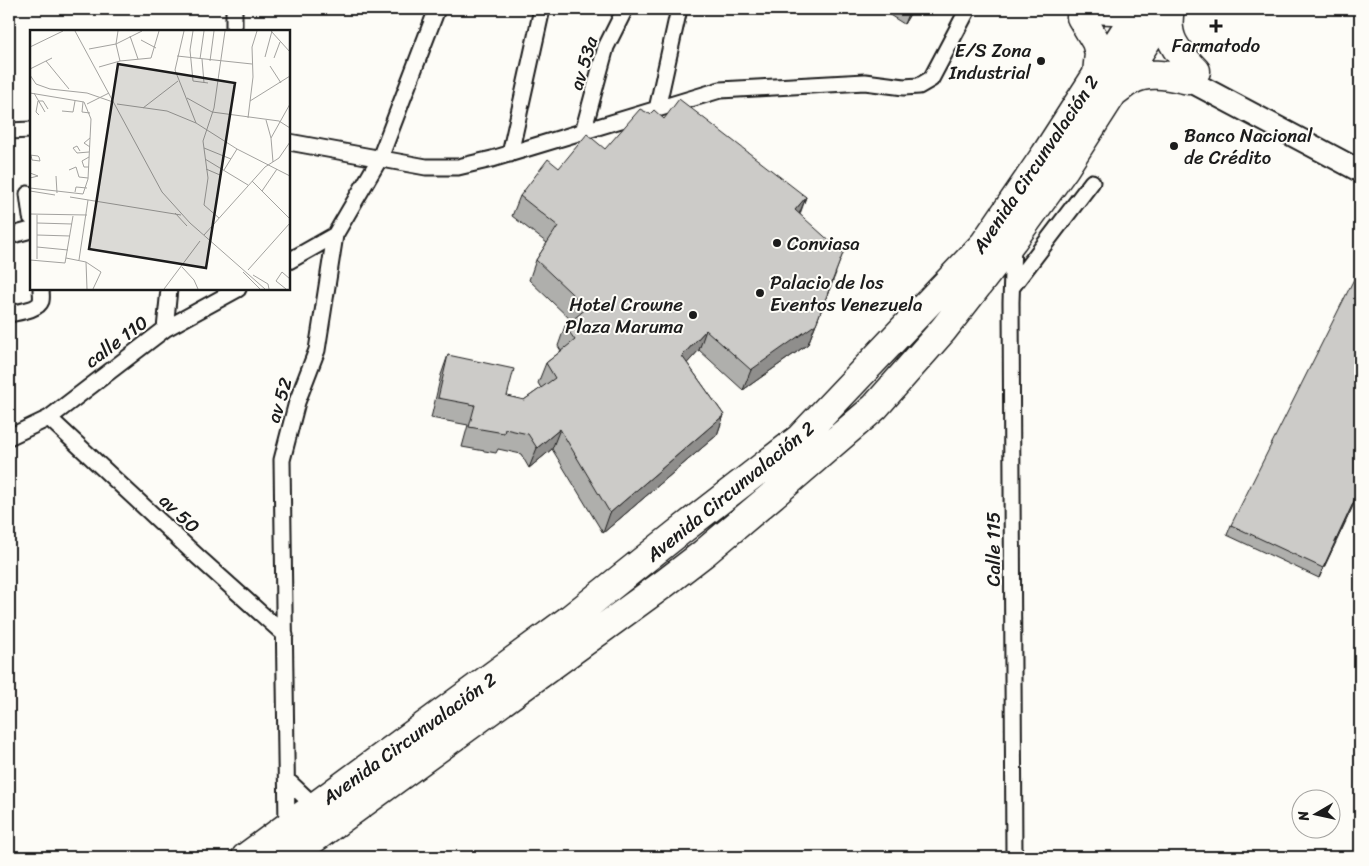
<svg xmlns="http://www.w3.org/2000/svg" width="1369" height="866" font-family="Sriracha,sans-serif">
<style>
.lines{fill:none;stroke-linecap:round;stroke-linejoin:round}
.street-casing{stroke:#1c1c1c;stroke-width:19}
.secondary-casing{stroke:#1c1c1c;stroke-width:25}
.highway-casing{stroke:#1c1c1c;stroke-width:31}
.street{stroke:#fdfcf7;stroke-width:15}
.secondary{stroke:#fdfcf7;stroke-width:21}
.highway{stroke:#fdfcf7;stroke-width:28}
.wall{fill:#afafac;stroke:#1c1c1c}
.shaded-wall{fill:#8f8e8c;stroke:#1c1c1c}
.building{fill:#cccbc8;stroke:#1c1c1c}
.poi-dot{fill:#1c1c1c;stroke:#fdfcf7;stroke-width:2}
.labels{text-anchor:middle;stroke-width:4;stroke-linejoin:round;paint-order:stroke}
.poi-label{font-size:19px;fill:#1c1c1c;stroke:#fdfcf7;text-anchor:start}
.street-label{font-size:19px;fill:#1c1c1c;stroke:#fdfcf7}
.inset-road{fill:none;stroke:#a3a29f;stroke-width:1}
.view{fill:#1c1c1c;fill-opacity:0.15;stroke:#1c1c1c;stroke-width:2.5}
.inset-edge{fill:none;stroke:#1c1c1c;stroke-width:2.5}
</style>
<rect width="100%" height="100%" fill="#fdfcf7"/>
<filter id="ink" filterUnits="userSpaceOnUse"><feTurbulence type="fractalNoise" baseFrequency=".02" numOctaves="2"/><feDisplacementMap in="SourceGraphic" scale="10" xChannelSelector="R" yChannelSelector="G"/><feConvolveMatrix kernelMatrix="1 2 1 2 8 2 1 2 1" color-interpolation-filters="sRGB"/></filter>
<g filter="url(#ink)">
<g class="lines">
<g class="street-casing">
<path id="street" d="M234,31v-22
M657,109l22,-100
M9,131l22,-1
M583,132l23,-85 19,-38
M289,142l137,25h32l34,-8 228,-69 145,-8 39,5 15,-1 12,-7 37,-70
M510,154l32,-145
M28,194l3,23
M9,236l22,-6
M1013,244l-2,58 3,555
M289,261l46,-26
M1012,287l80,-105
M9,314c8,-2 29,-4 32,-13 1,-4 0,-8 0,-12
M165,329l4,-40
M49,418l149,139 87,78
M9,437l40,-19 116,-89 73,-40
M287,780l19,18 15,4
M287,827l-5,-367 15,-58 20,-52 18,-115 45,-77 57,-149"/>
</g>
<g class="secondary-casing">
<path id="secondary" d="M1175,73l185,98"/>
</g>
<g class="highway-casing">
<path id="highway" d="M1098,9c8,1 17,2 24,0
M1170,9c-6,30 7,42 26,62
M1081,17l15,25 3,11 -2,21
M1114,92c5,-3 10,-8 16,-11 18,-11 40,-5 59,-1
M246,857l324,-238 109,-87 121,-94 184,-194 61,-89 94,-146
M289,857l376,-274 39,-30 77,-65 94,-81 68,-77 70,-90 52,-72 102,-159"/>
</g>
<use href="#street" class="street"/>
<use href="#secondary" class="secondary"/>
<use href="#highway" class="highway"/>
</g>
<path class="wall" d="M880,9h33l-9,15z
M650,114l14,5 142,78 -6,17 36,59 -28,71 -65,46 -44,-40 -12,13 37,52 -7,20 -114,98 -51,-84 -23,19 -8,-14 -23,-5 -2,4 -34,-6 6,-22 -37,-7 10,-43 7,-20 59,41 17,4 17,-12 -3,-5 8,-20 15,-12 -3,-5 7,-20 7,-5 -43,-41 7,-20 11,-17 -35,-27 8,-20 39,-28 46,-19z
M1360,491l-41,87 -92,-43 4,-10z"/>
<path class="shaded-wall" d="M910,9h3l-9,15z
M806,197l-8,20 -3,-7z
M843,253l-35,91 -65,46 8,-20z
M706,330l-7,20 -24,27 7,-21z
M724,415l-7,20 -114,98 7,-20z
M560,429l-8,20 -23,19 8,-20z
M1360,488v3l-41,87 4,-10z"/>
<path class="building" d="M679,99l127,98 -11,13 48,43 -27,71 -65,46 -45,-40 -24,26 42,59 -114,98 -50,-84 -23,19 -9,-14 -23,-5 -1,4 -35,-6 6,-22 -37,-7 10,-43 66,14 -7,27 17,4 31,-22 -9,-15 29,-23 -10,-14 22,-18 -51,-48 22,-34 -38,-30 28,-37 11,9 28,-34 18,15 35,-40 10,5 4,-4 10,9z
M1360,267v221l-37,80 -92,-43z"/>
</g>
<g class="poi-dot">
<path d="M1213.5 18.5h5v5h5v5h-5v5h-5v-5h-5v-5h5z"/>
<circle cx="1041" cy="61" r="5"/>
<circle cx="1174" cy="146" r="5"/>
<circle cx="777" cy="243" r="5"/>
<circle cx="760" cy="293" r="5"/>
<circle cx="693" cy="315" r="5"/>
</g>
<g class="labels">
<g class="poi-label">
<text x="1216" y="52" text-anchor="middle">Farmatodo</text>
<text x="1031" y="57" text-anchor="end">E/S Zona<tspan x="1031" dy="22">Industrial</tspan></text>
<text x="1184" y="142">Banco Nacional<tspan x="1184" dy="22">de Crédito</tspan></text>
<text x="787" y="250">Conviasa</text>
<text x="770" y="289">Palacio de los<tspan x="770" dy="22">Eventos Venezuela</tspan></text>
<text x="683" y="311" text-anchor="end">Hotel Crowne<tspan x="683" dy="22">Plaza Maruma</tspan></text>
</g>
<g class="street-label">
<text transform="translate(583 63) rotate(-73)" y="7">av 53a</text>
<text transform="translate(1035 164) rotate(-56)" y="7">Avenida Circunvalación 2</text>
<text transform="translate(116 341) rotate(-37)" y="7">calle 110</text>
<text transform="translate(279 400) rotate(-73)" y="7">av 52</text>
<text transform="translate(730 491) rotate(-39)" y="7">Avenida Circunvalación 2</text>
<text transform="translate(180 513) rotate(43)" y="7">av 50</text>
<text transform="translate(993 549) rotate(-90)" y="7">Calle 115</text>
<text transform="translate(409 738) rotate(-36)" y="7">Avenida Circunvalación 2</text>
</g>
</g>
<g transform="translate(30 30)">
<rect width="260" height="260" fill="#fdfcf7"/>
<path class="inset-road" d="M45,1l87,161 28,31 75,66M88,1l-2,13 4,17M154,1l-9,39 21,53M163,1l-3,19 3,31 15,2M241,1l19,21M100,6l8,23M111,10l15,8M0,17l33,-16M59,19l27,-5 26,-13M147,26l75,8M235,27l7,-26M244,28l6,-16M170,29l4,-28M172,29l2,24M16,31l23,28M180,31l4,-30M240,36l11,17M69,37l21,-6 31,-3 8,-27M0,39l22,-11M0,45l6,9 14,5 37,4 26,9M0,63l54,9 7,17 -3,60 -5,15 -53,-6M4,63l11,19M157,68l25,14 67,9 11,7M220,71l40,-25M53,72l-1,10 8,1M57,74l22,-11M87,74l50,7 29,12 41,26 53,27M113,78l35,-27M32,81l11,1 2,-11M9,85l-3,-3 2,-11h5l5,8M218,88l5,-41 -1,-30 5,-16M236,90l5,18M60,117l-6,-4 6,-5M174,118l27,11M50,121l-3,-5 -4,2 4,5 12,-1M0,125l8,1 1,1 1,4 -8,-1 -1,-5M175,129l43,26M243,132l-2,-24 19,-34M59,137h-5l-2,-6 7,-4M176,139l14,6M39,140l7,-3 3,10 9,1M194,140l13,-21M0,143l8,3 -8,2M26,146l1,17M222,151l38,38M0,161l25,4M232,161l15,-22M45,162l1,-5 11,1M40,167l111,18M145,183l12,13M0,184l57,1M189,188l-15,-13 4,-27 -5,-37 11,-33 11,-77M7,193l35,1M7,205l33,1M174,205l61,-68 14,-9 11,-16M7,217l31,3M36,228l20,4 15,10 -8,17M7,229v-44M0,230l35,3 8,-47M49,230l9,-60M56,232l1,27M152,237l12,13 4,9M218,240l42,-47M213,242l17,17M223,245l15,9 1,5M134,259l36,-48M256,259l-10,-8 6,-9 8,7"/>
<path class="view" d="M88,34l117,19 -29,185 -117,-19z"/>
<rect width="260" height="260" class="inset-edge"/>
</g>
<rect width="1369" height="866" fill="none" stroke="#fdfcf7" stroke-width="30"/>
<rect x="15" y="15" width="1339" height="836" fill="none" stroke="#1c1c1c" stroke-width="2" filter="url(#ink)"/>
<g transform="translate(1316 814) rotate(261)"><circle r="24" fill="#fdfcf7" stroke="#a3a29f"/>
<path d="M0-4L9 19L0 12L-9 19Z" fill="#1c1c1c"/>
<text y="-8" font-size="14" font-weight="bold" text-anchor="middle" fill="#1c1c1c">N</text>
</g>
</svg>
